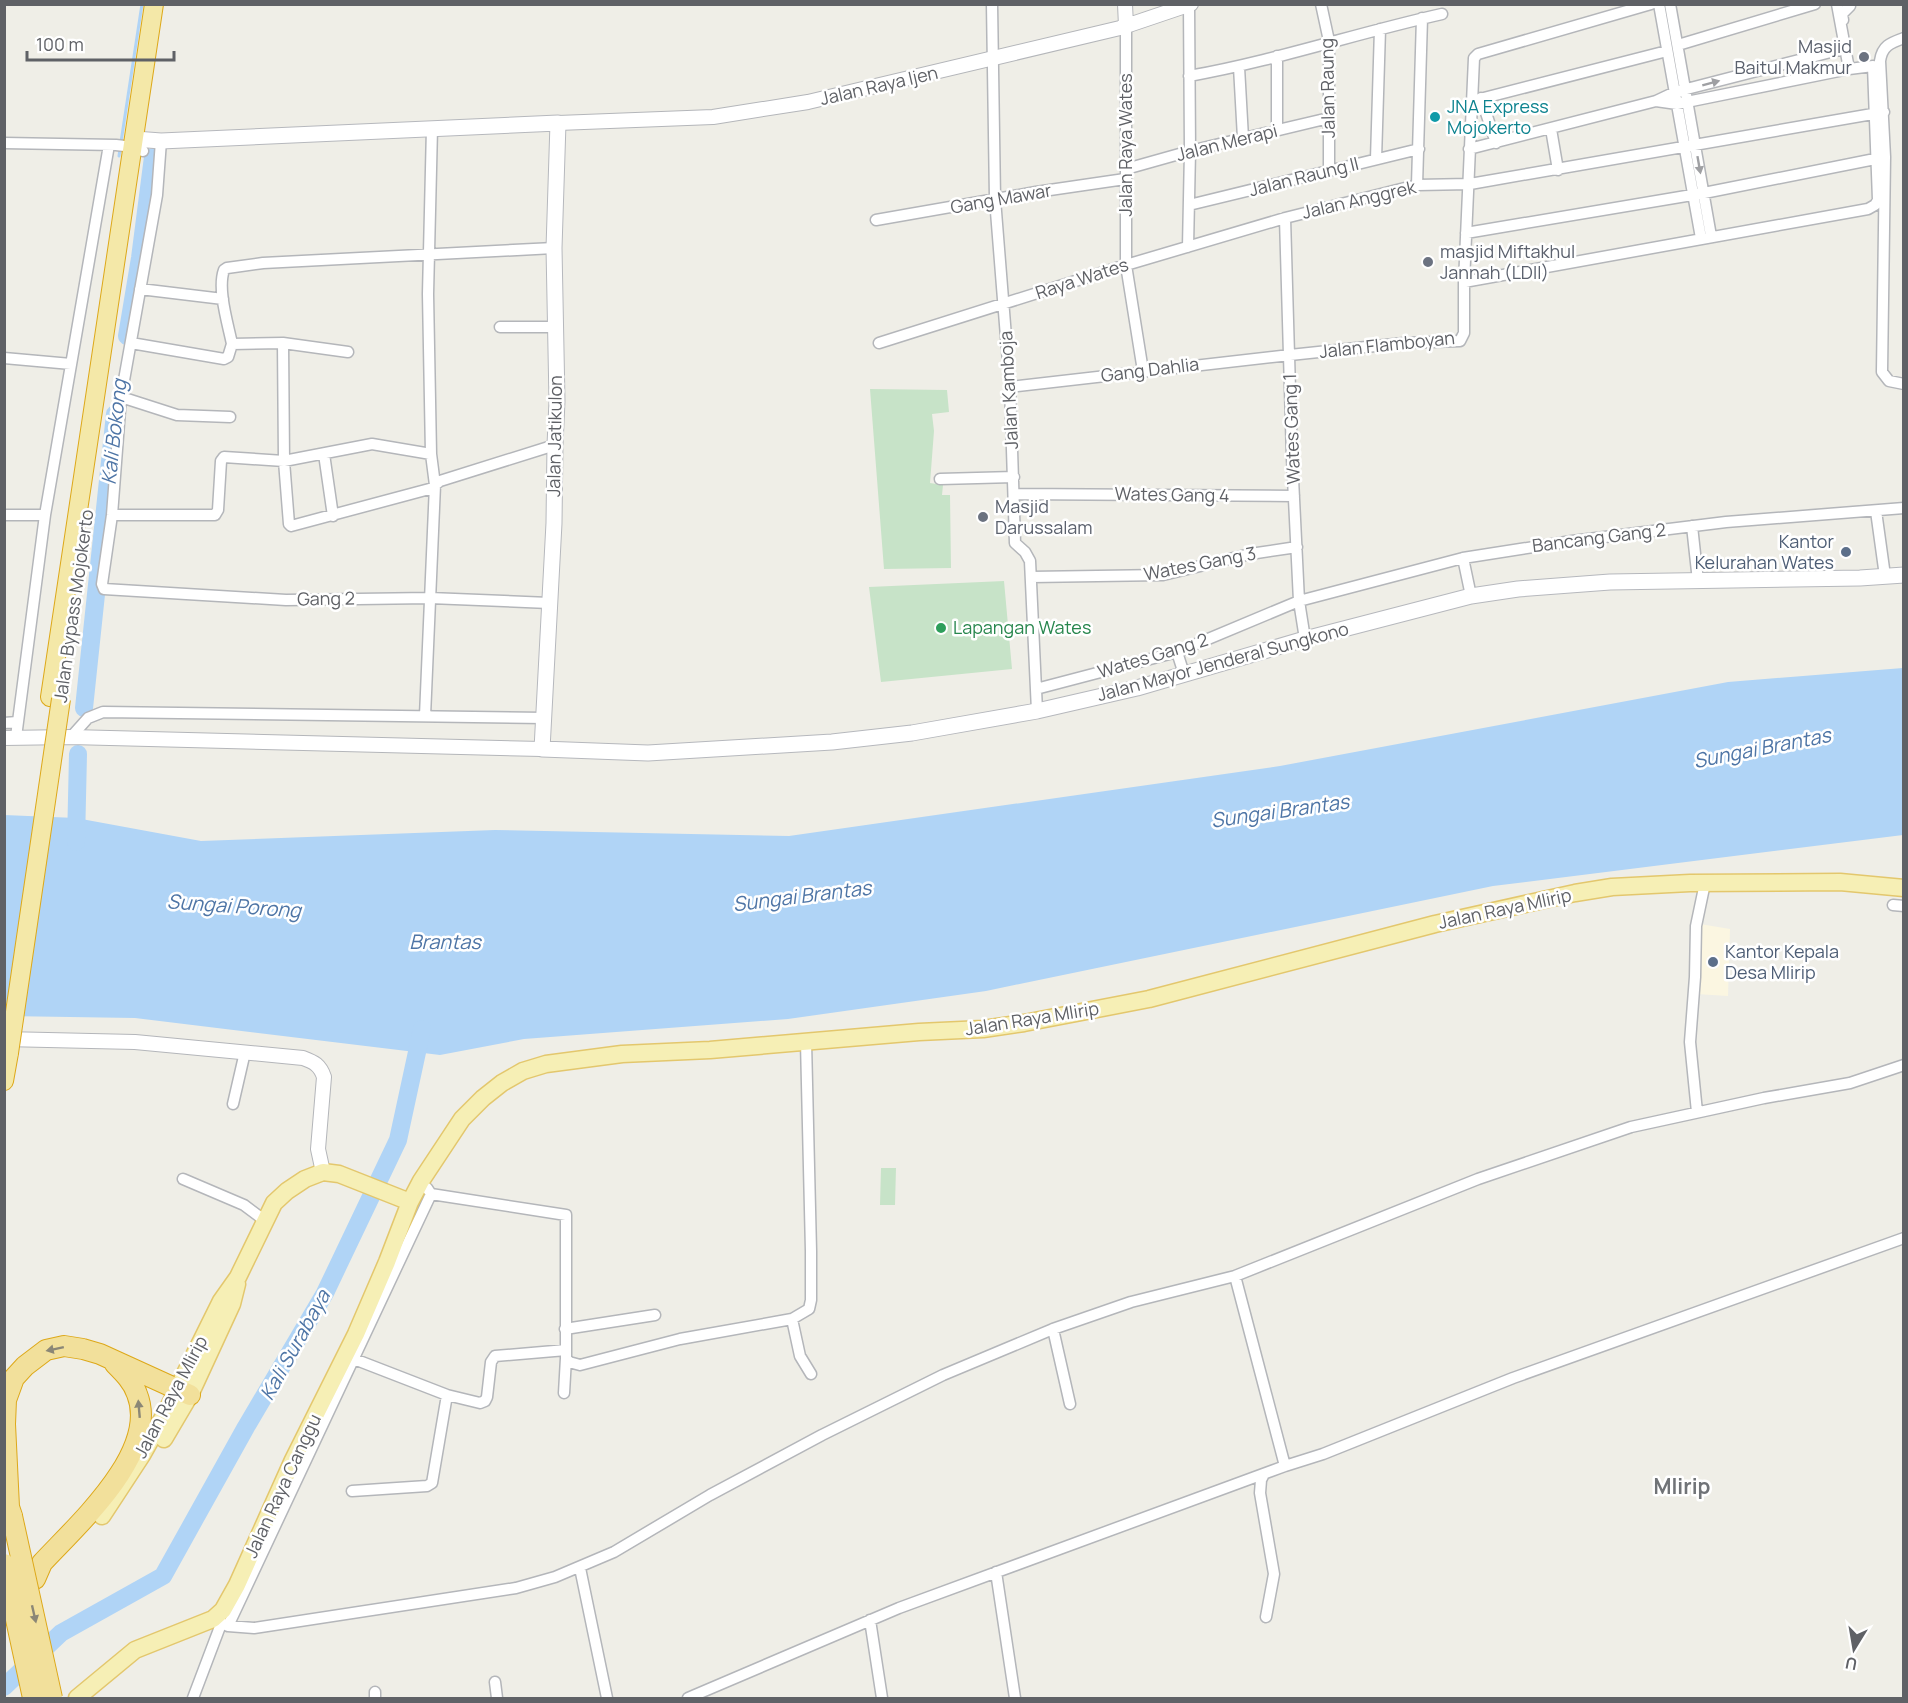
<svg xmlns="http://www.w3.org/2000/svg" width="1908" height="1703" font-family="Manrope,sans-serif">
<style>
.commercial{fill:#fbf6e1}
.green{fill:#c7e3c8}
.water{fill:#b0d4f6}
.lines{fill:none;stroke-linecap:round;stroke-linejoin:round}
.stream{stroke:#b0d4f6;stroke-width:3}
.river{stroke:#b0d4f6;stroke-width:18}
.minor-casing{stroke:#b4b6ba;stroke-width:13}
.tertiary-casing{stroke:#b4b6ba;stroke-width:16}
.secondary-casing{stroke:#b6b8bd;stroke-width:17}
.primary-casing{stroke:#e3c76d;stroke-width:19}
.trunk-casing{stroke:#dda819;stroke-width:20}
.motorway-casing{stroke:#dda819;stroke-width:22}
.minor{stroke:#fff;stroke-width:10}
.tertiary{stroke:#fff;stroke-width:14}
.secondary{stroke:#fff;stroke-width:15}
.primary{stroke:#f6efb5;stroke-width:16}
.trunk{stroke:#f4e8a8;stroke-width:18}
.motorway{stroke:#f2e09b;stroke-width:20}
.trunk-bridge-casing{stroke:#dda819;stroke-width:20;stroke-linecap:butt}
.motorway-bridge-casing{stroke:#dda819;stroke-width:22;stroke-linecap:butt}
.trunk-bridge{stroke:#f4e8a8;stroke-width:18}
.motorway-bridge{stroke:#f2e09b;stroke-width:20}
.oneway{fill:#9fa0a3}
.oneway2{fill:#8b8776}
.worship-dot{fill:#6b7280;stroke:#fff;stroke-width:2}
.culture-dot{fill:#0f9aa8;stroke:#fff;stroke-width:2}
.service-dot{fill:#5c6f8a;stroke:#fff;stroke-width:2}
.leisure-dot{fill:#2e9e5b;stroke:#fff;stroke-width:2}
.labels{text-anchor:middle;stroke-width:5;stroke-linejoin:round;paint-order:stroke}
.worship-label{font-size:18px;fill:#5b616d;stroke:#fff;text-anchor:start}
.street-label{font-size:18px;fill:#5f6166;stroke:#fff}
.culture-label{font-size:18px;fill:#0d838f;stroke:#fff;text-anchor:start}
.service-label{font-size:18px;fill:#4e5e75;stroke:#fff;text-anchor:end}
.leisure-label{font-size:18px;fill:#27864d;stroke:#fff;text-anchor:start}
.water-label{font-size:20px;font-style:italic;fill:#4e75a6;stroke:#fff}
.quarter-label{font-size:21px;font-weight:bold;fill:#707377;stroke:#fff}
</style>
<rect width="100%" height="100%" fill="#efeee7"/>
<path class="commercial" d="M1700,924l30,5 -2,67 -32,-2z"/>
<path class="green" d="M870,389l77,1 2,22 -17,2 2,17 -4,52 13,2 -1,10h8l1,73 -67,1z
M1004,581l8,88 -131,13 -12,-95z
M881,1168h15l-1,37h-15z"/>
<path class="water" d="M1903,668v167l-410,51 -507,105 -198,28 -264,20 -84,16 -305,-37 -130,-2 -1,-201 72,3 125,23 294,-11 294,6 491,-70 448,-84z"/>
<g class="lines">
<path class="stream" d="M121,142l21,-138
M119,156l1,-7"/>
<path class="river" d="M127,336l13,-78 13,-101
M84,708l31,-294
M76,842l2,-88
M4,1687l57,-54 102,-57 83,-149 79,-134 73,-153 24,-111"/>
<g class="minor-casing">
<path id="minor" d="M992,4l3,195 15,188 5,156 10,9 5,9 7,150
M1321,4l8,37v131
M1659,4l42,234
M1670,4l41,232
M1837,4l12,65
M1843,20l-1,-6 8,-8 -2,-2
M1126,26v239l17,106
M1904,38c-14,5 -22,8 -24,23l5,96 -3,215 7,9 15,3
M1678,45l137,-41
M1239,67l4,71
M1189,76c85,-15 168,-43 253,-62
M1481,98l15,45
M1472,101l195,-50
M1551,129l7,41
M1277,131v-75
M161,141l-4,54 -36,202 -9,118 -10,69 2,5 182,11 144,-2 119,5
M4,143l112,2 17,2 10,4
M1469,149l187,-48 19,-9 171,-44
M1376,159l4,-130
M1126,169l64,-18 139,-33
M1417,185l5,-167
M1189,205l230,-56
M1285,218l7,240 7,143 6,38
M876,220l160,-28 89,-13
M1466,233l238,-40 181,-36
M1188,247l2,-96 -1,-147
M1464,282l404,-73 7,-4 3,-5 -5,-134 -24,3 -172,35 -21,-3
M140,289l83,10
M500,327h54
M131,343l93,16 4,-2 4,-13 51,-1 1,118 5,63 2,2 142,-38
M283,343l65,9
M879,343l247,-78 159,-47 132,-33 53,-1 414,-72
M232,344c-4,-20 -15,-55 -8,-74l3,-2 36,-5 291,-15
M4,358l67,6
M1010,387l280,-32 114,-12 56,-2 4,-8v-51l10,-224 4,-4 173,-50
M121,397l56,18 53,2
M324,454l9,62
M940,479l74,-2
M435,485l5,-4 115,-36
M1014,494l280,2
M1876,511l9,65
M4,515h41
M112,515h103l3,-5 3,-49 3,-4 60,4 88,-17 59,10
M1692,526l6,55
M1463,558l8,38
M1031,577l132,-2 87,-21 47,-7
M1177,652l7,22
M1036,689l141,-37 122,-51 164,-43 109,-17 154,-19 178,-14
M425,716l10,-231 -4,-31 -3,-160 4,-166
M4,723l13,-1
M16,737l29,-222 64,-370
M71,737l17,-19 15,-6 441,6
M1893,905l11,1
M233,1104l12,-52
M1697,1112l-7,-70 5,-65 1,-51 9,-43
M183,1179l61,26 20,15
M427,1188l4,6 135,21v143l-2,35
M1235,1276l50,190 38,-12 190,-76 391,-140
M792,1319l8,37 11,18
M565,1329l90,-14
M1053,1329l17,75
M566,1358l3,4 11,3 100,-26 112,-20 17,-10 2,-9v-49l-5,-209
M354,1359l93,36 33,8 5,-2 2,-4 4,-35 4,-6 71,-6
M1264,1474l-3,6 -1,13 14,81 -8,43
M352,1491l75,-5 5,-3 15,-88
M580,1568l27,130
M996,1572l19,126
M213,1619l15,7 26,2 262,-40 39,-11 59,-25 96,-57 112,-60 121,-60 110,-46 78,-27 104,-26 243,-97 153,-52 133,-29 86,-15 54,-18
M870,1620l12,78
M228,1626l203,-432
M495,1682l2,16
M375,1692v6
M193,1698l28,-74
M688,1698l211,-90 386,-142"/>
</g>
<g class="tertiary-casing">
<path id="tertiary" d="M1125,4l1,22
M558,123l155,-6 95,-15 312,-74 71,-24
M4,738l67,-1 471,12
M4,1039l131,3 168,16c11,4 17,7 21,19l-6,72 5,23"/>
</g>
<g class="secondary-casing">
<path id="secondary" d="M135,139l26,2 397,-18 -4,125 3,153 -2,44 -1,78 -12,226 106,4 184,-11 80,-9 125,-22 100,-23 168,-49 166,-43 47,-7 92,-7 250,-4 44,-3"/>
</g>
<g class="primary-casing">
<path id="primary" d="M164,1439l26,-44 42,-91 5,-20
M102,1516l40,-61 23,-41 56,-113 17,-24 36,-74 13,-12 18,-12 18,-7 16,2 71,28
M77,1698l58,-48 78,-31 10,-9 14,-25 56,-125 63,-126 31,-72 23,-60 11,-21 41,-62 21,-21 19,-15 21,-12 23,-7 76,-10 88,-4 209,-18 64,-3 41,-6 125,-24 286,-75 140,-31 37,-6 78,-4 150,-1 64,6"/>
</g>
<g class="trunk-casing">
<path id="trunk" d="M50,697l104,-693
M4,1081l5,-28"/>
</g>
<g class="motorway-casing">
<path id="motorway" d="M12,1516l-3,-9 -4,-83 1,-24 8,-22 11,-12 21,-16 18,-4 19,3 17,5 90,41
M35,1579l7,-16c35,-38 118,-111 95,-169 -4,-12 -13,-21 -22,-30"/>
</g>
<use href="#minor" class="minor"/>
<use href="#tertiary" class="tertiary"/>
<use href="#secondary" class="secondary"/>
<use href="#primary" class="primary"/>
<use href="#trunk" class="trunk"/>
<use href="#motorway" class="motorway"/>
<g class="trunk-bridge-casing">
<path id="trunk-bridge" d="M9,1053l52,-354"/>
</g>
<g class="motorway-bridge-casing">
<path id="motorway-bridge" d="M12,1516l40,182
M4,1564l29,134"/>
</g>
<use href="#trunk-bridge" class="trunk-bridge"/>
<use href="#motorway-bridge" class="motorway-bridge"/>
</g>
<defs><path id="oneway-solid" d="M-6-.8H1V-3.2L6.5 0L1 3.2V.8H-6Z" transform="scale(1.5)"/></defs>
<g class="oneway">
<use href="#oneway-solid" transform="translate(1711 83) rotate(-15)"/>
<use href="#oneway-solid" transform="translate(1699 165) rotate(80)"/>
</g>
<g class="oneway2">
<use href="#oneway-solid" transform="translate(55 1349) rotate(168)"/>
<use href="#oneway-solid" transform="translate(139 1409) rotate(-95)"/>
<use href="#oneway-solid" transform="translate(34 1614) rotate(77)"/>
</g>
<g class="worship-dot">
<circle cx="1864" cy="57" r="6"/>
<circle cx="1428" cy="262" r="6"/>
<circle cx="983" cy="517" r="6"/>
</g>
<circle class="culture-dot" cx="1435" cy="117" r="6"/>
<g class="service-dot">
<circle cx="1846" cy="552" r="6"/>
<circle cx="1713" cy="962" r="6"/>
</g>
<circle class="leisure-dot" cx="941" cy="628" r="6"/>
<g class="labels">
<g class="worship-label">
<text x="1852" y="53" text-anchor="end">Masjid<tspan x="1852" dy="21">Baitul Makmur</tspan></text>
<text x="1440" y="258">masjid Miftakhul<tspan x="1440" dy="21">Jannah (LDII)</tspan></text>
<text x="995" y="513">Masjid<tspan x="995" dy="21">Darussalam</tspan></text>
</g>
<g class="street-label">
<text transform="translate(879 86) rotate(-13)" y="6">Jalan Raya Ijen</text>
<text transform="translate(1328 88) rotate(-91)" y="6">Jalan Raung</text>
<text transform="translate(1227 143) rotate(-14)" y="6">Jalan Merapi</text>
<text transform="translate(1126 145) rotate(-90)" y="6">Jalan Raya Wates</text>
<text transform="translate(1304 177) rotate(-14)" y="6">Jalan Raung II</text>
<text transform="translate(1001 199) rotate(-10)" y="6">Gang Mawar</text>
<text transform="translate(1359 200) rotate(-13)" y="6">Jalan Anggrek</text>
<text transform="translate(1082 279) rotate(-18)" y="6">Raya Wates</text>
<text transform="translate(1387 345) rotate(-6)" y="6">Jalan Flamboyan</text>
<text transform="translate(1150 370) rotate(-7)" y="6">Gang Dahlia</text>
<text transform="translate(1009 390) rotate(-93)" y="6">Jalan Kamboja</text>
<text transform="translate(1292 429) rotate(-92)" y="6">Wates Gang 1</text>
<text transform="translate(555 436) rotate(-89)" y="6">Jalan Jatikulon</text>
<text transform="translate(1172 495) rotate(1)" y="6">Wates Gang 4</text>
<text transform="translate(1599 538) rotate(-7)" y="6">Bancang Gang 2</text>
<text transform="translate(1200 564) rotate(-11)" y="6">Wates Gang 3</text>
<text transform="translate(326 599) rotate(-1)" y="6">Gang 2</text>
<text transform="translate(74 606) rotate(-82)" y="6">Jalan Bypass Mojokerto</text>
<text transform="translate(1153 656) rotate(-17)" y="6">Wates Gang 2</text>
<text transform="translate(1223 662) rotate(-15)" y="6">Jalan Mayor Jenderal Sungkono</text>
<text transform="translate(1505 909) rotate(-12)" y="6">Jalan Raya Mlirip</text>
<text transform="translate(1032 1019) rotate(-9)" y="6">Jalan Raya Mlirip</text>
<text transform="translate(171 1397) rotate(-62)" y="6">Jalan Raya Mlirip</text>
<text transform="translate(283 1486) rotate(-65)" y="6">Jalan Raya Canggu</text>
</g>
<g class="culture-label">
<text x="1447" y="113">JNA Express<tspan x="1447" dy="21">Mojokerto</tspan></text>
</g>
<g class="service-label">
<text x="1834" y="548">Kantor<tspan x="1834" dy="21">Kelurahan Wates</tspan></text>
<text x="1725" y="958" text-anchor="start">Kantor Kepala<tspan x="1725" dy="21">Desa Mlirip</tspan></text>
</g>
<g class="leisure-label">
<text x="953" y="634">Lapangan Wates</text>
</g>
<g class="water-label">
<text transform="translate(114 432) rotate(-84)" y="7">Kali Bokong</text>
<text transform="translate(1762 748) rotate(-11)" y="7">Sungai Brantas</text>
<text transform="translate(1280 811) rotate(-8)" y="7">Sungai Brantas</text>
<text transform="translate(802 896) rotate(-7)" y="7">Sungai Brantas</text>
<text transform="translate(234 906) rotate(4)" y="7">Sungai Porong</text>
<text x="445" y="949">Brantas</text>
<text transform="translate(295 1345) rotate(-61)" y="7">Kali Surabaya</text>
</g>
<g class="quarter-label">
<text x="1682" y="1494">Mlirip</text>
</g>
</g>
<rect width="1908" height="1703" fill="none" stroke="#5f6166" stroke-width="12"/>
<g transform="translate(1854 1649) rotate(191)" stroke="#ffffff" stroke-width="4.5" paint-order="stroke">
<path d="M0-4.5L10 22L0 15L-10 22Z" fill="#5f6166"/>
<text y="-9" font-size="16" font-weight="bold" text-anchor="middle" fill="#5f6166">U</text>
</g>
<path d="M27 51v9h147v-9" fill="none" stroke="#5f6166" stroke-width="3"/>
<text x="36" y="51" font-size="18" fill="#5f6166" stroke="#ffffff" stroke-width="4.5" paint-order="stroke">100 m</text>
</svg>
